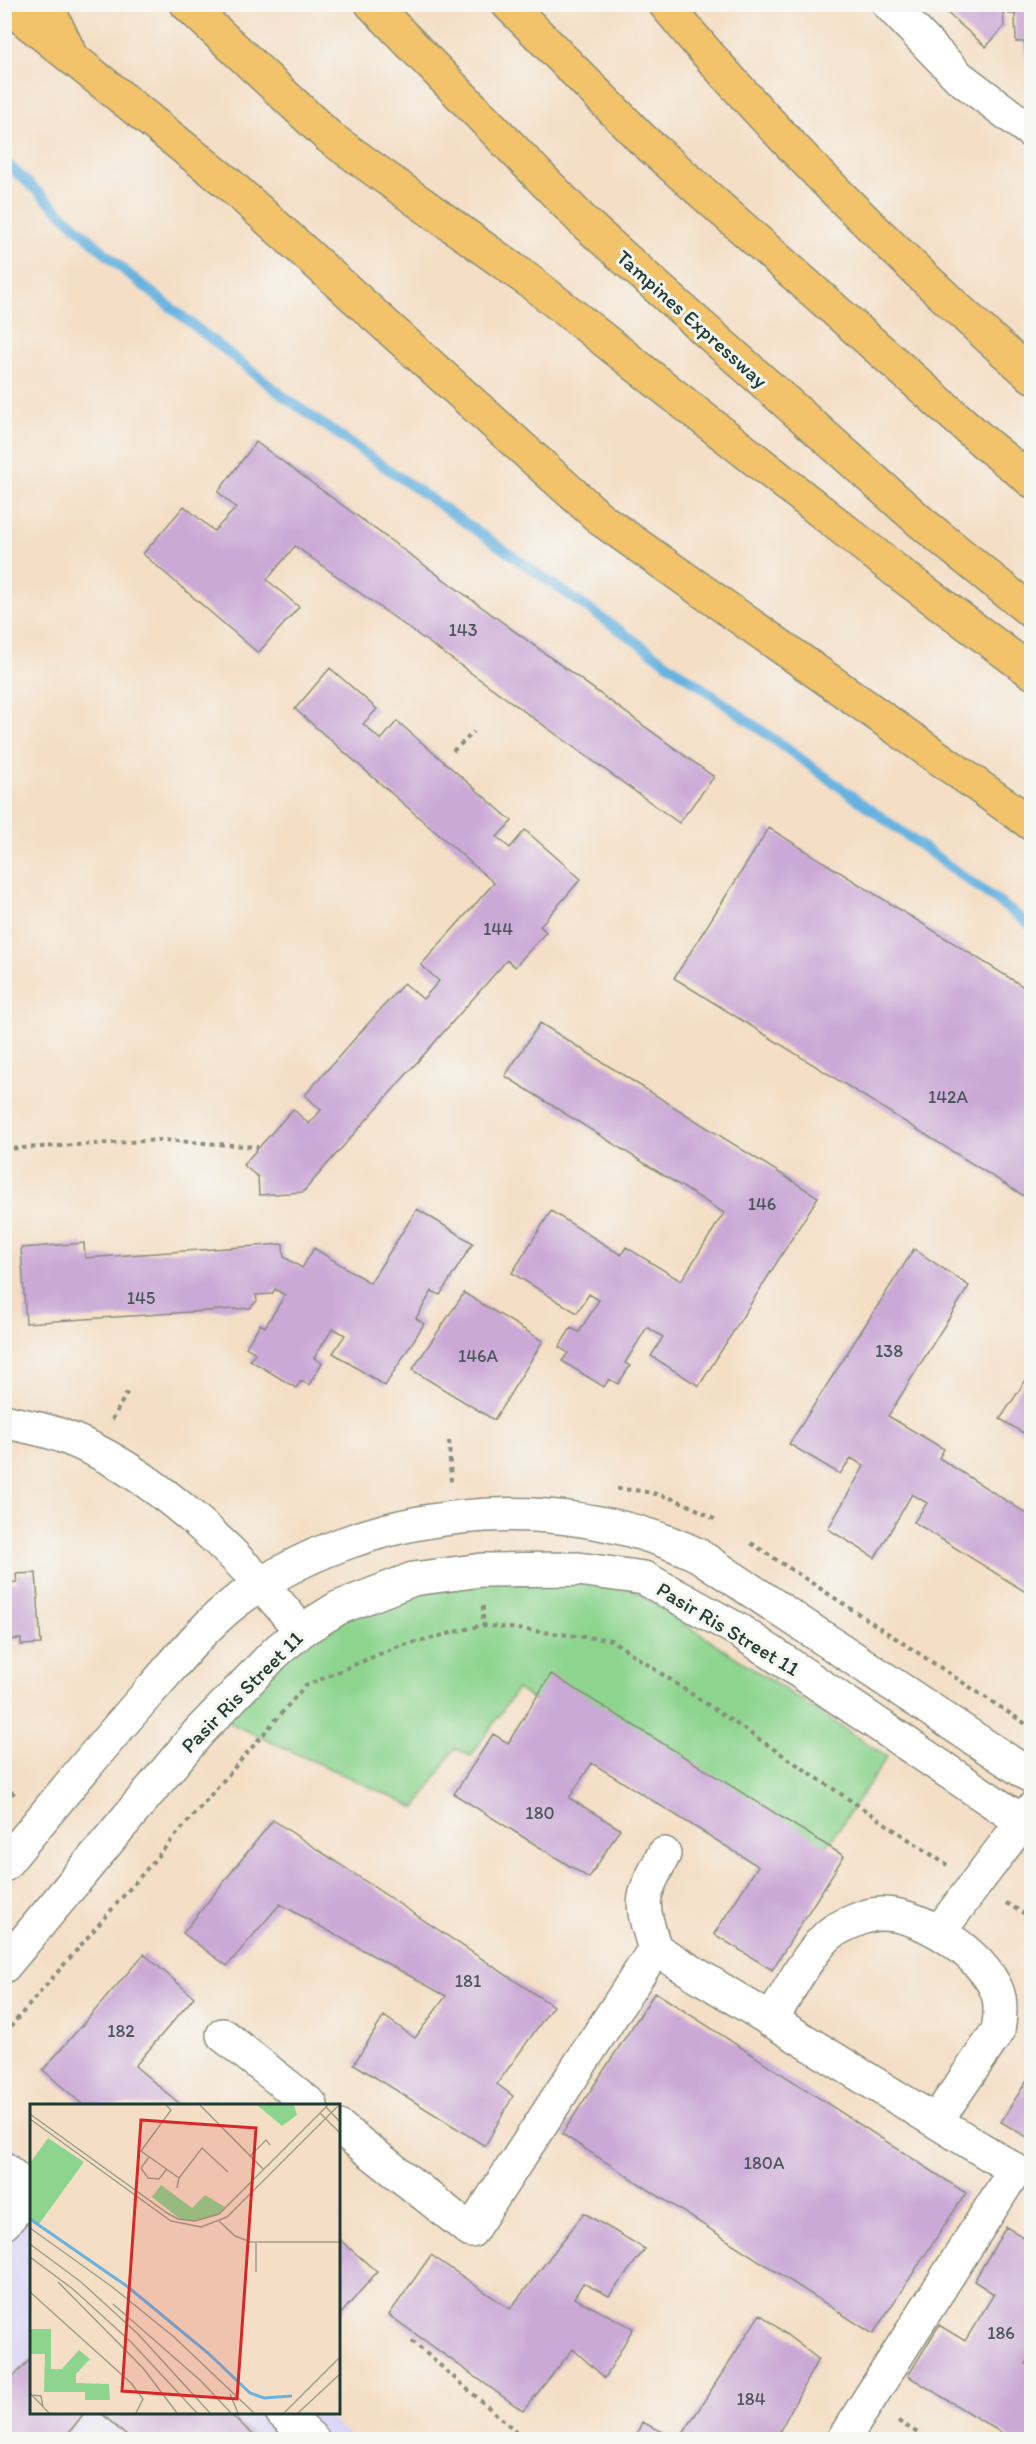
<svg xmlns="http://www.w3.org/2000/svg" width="1036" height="2444" font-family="Itim,sans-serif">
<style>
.built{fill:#dbd6f7}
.green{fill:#8dd48f;stroke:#568862;stroke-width:1.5}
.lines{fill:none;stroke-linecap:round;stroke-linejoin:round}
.stream{stroke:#67b2e0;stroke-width:10}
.building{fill:#cba9d6}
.minor-casing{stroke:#8a8e7c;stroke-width:36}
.highway-casing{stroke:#8a8e7c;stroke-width:36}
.path{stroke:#8a8e7c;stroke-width:4;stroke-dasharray:4.5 4.5;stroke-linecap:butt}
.minor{stroke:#fff;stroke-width:33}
.highway{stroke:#f2c36a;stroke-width:33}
.labels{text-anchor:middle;stroke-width:6;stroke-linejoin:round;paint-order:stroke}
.number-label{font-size:18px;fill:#4a585c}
.street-label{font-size:21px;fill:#1f3d34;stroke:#f6f6f2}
.inset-river{fill:none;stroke:#67b2e0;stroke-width:3}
.inset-road{fill:none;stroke:#9f9e8b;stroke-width:1.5}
.view{fill:#d62828;fill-opacity:0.15;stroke:#d62828;stroke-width:3}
.inset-edge{fill:none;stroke:#1f3d34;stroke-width:3}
</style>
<rect width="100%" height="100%" fill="#f6f6f2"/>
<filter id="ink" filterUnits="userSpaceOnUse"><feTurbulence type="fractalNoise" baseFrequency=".0167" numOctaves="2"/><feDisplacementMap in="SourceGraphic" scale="12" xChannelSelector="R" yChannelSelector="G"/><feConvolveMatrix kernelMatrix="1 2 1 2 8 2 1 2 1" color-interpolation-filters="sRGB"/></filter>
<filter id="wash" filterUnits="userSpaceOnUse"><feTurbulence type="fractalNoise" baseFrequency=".008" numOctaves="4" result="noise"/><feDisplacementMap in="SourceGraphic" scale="24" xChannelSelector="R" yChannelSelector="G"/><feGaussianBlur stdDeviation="1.35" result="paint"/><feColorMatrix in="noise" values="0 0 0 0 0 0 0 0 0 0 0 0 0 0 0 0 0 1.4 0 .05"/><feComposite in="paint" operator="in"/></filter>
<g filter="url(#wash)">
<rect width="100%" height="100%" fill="#f4dec5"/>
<path class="built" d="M4,2139l27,23 1,250 291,1 31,26h-349z"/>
<path class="green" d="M483,1573l143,12 261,172 -78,116 -292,-184 -46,67 -16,-8 -39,60 -195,-89 82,-89z"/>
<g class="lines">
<path class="stream" d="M4,161l122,111 161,127 420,292 325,235"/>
</g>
<g id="blocks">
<path class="building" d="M937,4h95v57h-6l-1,-19h-9l-1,-28h-6v-6l-6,1 1,18 -18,20z
M256,442l458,335 -35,46 -384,-277 -28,34 32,27 -41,46 -115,-99 41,-48 30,25 22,-23 -18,-16z
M330,668l47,41 -14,15 18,16 16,-19 115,100 -15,16 13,11 15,-18 56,49 -41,47 6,6 -31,35 -8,-7 -204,232 -44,3 -1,-18 -15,-12 50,-56 16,15 12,-14 -16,-15 99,-112 19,16 16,-18 -18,-16 73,-82 -199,-174z
M769,828l263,164v209l-358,-223z
M540,1023l278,174 -119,189 -48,-30 12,-19 -16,-10 -22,36 5,3 -12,18 -9,-5 -5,8 -42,-26 6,-8 -9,-6 12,-19 8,4 20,-32 -10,-6 -12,19 -65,-40 39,-62 70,44 5,-8 55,34 43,-68 -219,-137z
M417,1209l56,34 -33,52 -8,-4 -16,27 8,6 -39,62 -52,-33 12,-18 -12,-7 -19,30 8,5 -13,22 -8,-4 -5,7 -46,-28 5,-7 -9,-6 14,-23 5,3 20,-32 -10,-6 -3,5 -16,1 1,6 -7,7 -224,15 -5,-75 63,-5 1,15 198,-14 1,13 18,11 12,-20 56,35z
M914,1249l55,37 -81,130 56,33 -5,9 93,59v79l-118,-74 13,-19 -15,-9 -37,64 -47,-29 36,-63 -13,-8 -11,16 -51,-30z
M464,1293l79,48 -49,79 -82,-50z
M1032,1371v67l-32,-19z
M36,1573l5,71 -20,1v-6l-17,1v-57l13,-1 -1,-8z
M551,1674l293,182 -72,114 -58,-36 44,-68 -166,-103 -23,35 51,31 -31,49 -135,-84 39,-60 15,9z
M273,1820l280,186 -56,78 16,12 -28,50 -131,-82 30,-48 31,22 31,-42 -166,-92 -53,62 -44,-33z
M144,1954l50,43 -59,69 46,39h-98l-40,-35z
M655,1992l311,201 -93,141 -311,-200z
M1032,2072v68l-31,-18z
M584,2213l61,36 -36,47 -26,-13 -9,15 59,30 -28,50 -32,-29 -50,62 -134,-96 42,-60 79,54z
M1006,2227l26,15v113l-6,9 6,4v72h-19l-105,-64 31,-51 26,16 29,-47 -20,-13z
M339,2239l38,33 -38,44z
M760,2314l58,45 -43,81h-96z
M32,2357v55h53l-22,28h-59v-53z
M100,2412h128l31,28h-128z
M642,2422l37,18h-45z"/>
</g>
</g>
<g filter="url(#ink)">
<use href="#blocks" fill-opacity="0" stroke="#8a8e7c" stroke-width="1.5"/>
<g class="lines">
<g class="minor-casing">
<path id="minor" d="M889,4l70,73 73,55
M4,1421c19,5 40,8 58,15 89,32 181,122 239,195
M664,1854c-24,47 -25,44 -9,95l360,221 -172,270
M4,1865c48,-59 96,-117 146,-174 27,-30 52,-63 84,-88 127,-97 321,-116 464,-48l334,222
M939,1932l93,-123
M4,1966l194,-233 78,-81 25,-21 37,-23 75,-29 69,-9 96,-1 66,9 94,52 294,198
M771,2021c14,-24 43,-80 66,-92 11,-6 31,-15 43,-15 40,-2 102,40 117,77 5,12 3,28 1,40l-62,90
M223,2035l88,70
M339,2127l132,104 184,-282
M4,2169l28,23
M4,2223l27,-31
M282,2412l31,28"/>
</g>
<g class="highway-casing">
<path id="highway" d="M5,4l224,180 373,336 430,304
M46,4l22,46
M187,4l142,133 203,146 363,287 137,102
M372,4l213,219 337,300 110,89
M508,4l134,135 344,305 46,37
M665,4c111,134 237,257 367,372"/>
</g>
<path class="path" d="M453,751l21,-19
M4,1149l159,-9 95,7
M112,1420l17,-31
M449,1441l2,41
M617,1489c38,1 69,12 100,32
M751,1543l281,185
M483,1606v19
M4,1786l11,9
M1006,1903l26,15
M4,2034l301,-348 91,-39 87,-22 128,15 336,225
M412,2341l114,99
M898,2421l23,14"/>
<use href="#minor" class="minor"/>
<use href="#highway" class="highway"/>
</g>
</g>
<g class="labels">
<g class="number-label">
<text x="463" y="636">143</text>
<text x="498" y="935">144</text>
<text x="948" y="1103">142A</text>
<text x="762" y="1210">146</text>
<text x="141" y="1304">145</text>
<text x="889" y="1357">138</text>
<text x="478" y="1362">146A</text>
<text x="540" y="1819">180</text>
<text x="468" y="1987">181</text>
<text x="121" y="2037">182</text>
<text x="764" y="2169">180A</text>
<text x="1001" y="2339">186</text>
<text x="751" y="2405">184</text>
</g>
<g class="street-label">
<text transform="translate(692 319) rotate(42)" y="7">Tampines Expressway</text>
<text transform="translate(728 1629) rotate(31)" y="7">Pasir Ris Street 11</text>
<text transform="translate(242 1692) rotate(-45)" y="7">Pasir Ris Street 11</text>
</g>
</g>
<g transform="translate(30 2104)">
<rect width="310" height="310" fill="#f4dec5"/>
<path d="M227,1h37l3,10 -15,11zM18,34l36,24 -45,62 -9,-6v-55zM131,81l31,23 13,-13 20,12 -9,9 -21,5 -15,-2 -28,-22zM0,225h21v40h11l17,-19 11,9 -14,15v9l33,1 1,16h-25v-8h-41l1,-38h-15z" fill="#8dd48f"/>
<path class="inset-river" d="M0,115l98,68 80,66 42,40 14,5 28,-2"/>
<path class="inset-road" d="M136,1l5,5 -30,41 38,27M170,1l63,64M296,3l14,15M290,9l20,20M0,10l137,99 11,6 17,2 24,-7 109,-109M0,15l141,102 30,6 26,-10 112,-112M220,52l16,-16 4,5M119,53l-8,11 7,10 11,1 8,-10M147,84l2,-10 23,-30 26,24M189,117l16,15 16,6h89M0,124l81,58 63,51 80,76M226,139v29M0,140l51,38 57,52 72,79M0,153l44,33 57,52 66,71M28,178l85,86 34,45M0,188l101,91 12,16 -7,14M83,200l88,77 30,32M0,289l19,20M200,290l8,19M2,291l9,1 2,11M254,309l56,-56M268,309l42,-39"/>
<path class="view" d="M111,16l115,8 -19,271 -115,-8z"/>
<rect width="310" height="310" class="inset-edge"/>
</g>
<rect width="1036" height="2444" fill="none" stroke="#f6f6f2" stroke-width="24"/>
</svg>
